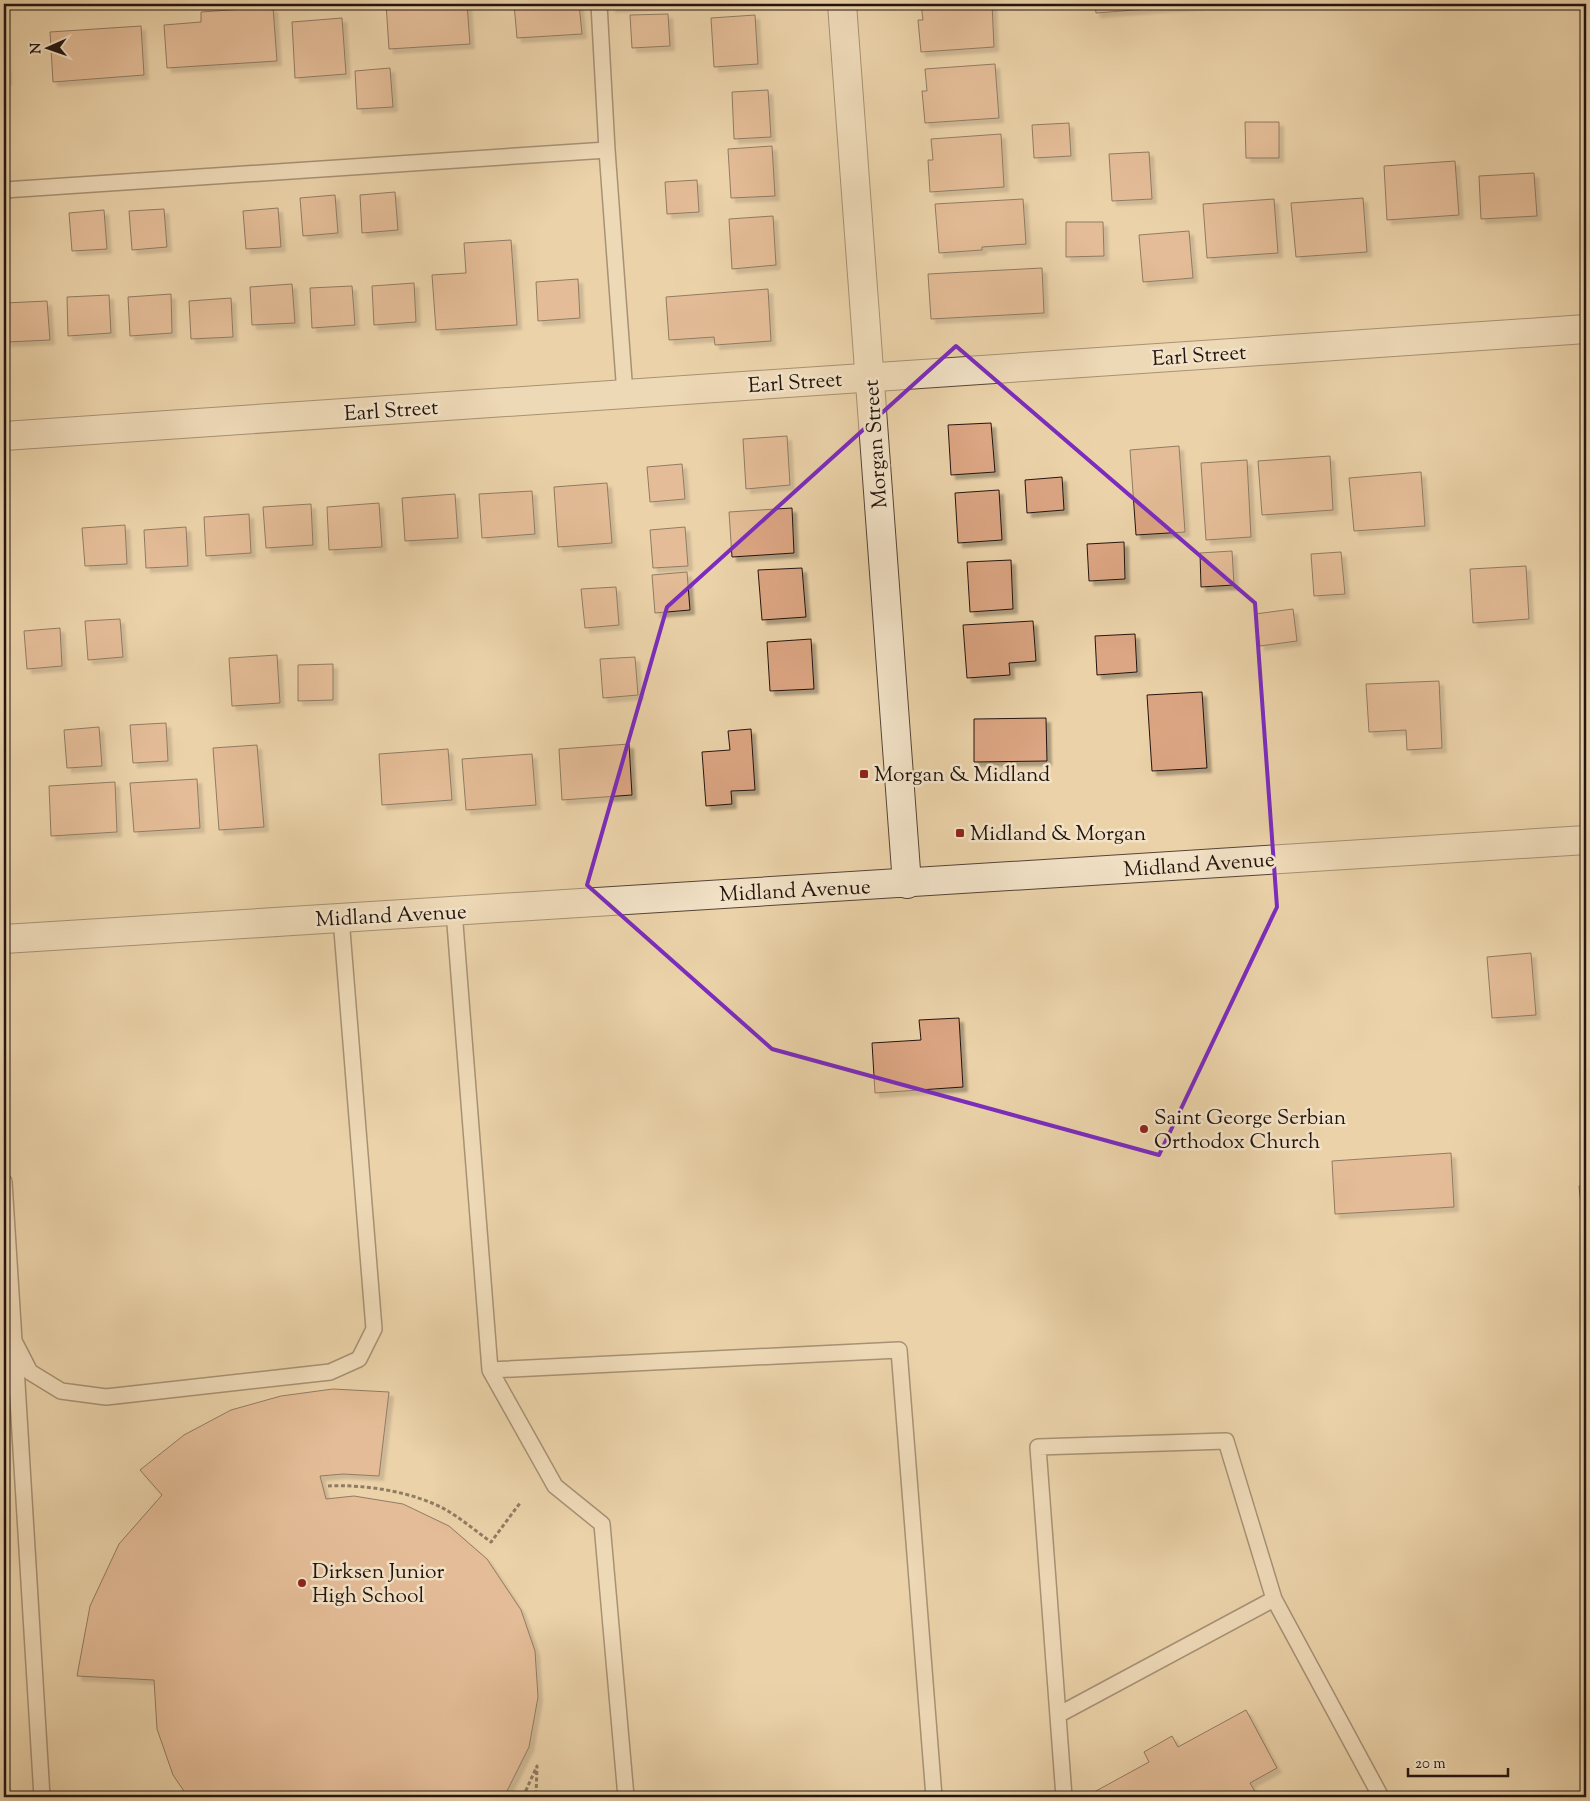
<svg xmlns="http://www.w3.org/2000/svg" width="1590" height="1801" font-family="'Sorts Mill Goudy',serif">
<style>
.building{fill:#dca583;stroke:#23140f;filter:url(#shadow)}
.lines{fill:none;stroke-linecap:round;stroke-linejoin:round}
.service-casing{stroke:#554436;stroke-width:18}
.minor-casing{stroke:#554436;stroke-width:30}
.tertiary-casing{stroke:#554436;stroke-width:30}
.path{stroke:#23140f;stroke-width:3;stroke-dasharray:4 2.5;stroke-linecap:butt}
.service{stroke:#f2e2c7;stroke-width:15}
.minor{stroke:#f2e2c7;stroke-width:28}
.tertiary{stroke:#f2e2c7;stroke-width:28}
.marked{fill:none;stroke:#7b2cbf;stroke-width:4;stroke-linejoin:round}
.poi-dot{fill:#8f2418;stroke:#f2e2c7;stroke-width:2}
.labels{text-anchor:middle;stroke-width:5;stroke-linejoin:round;paint-order:stroke}
.street-label{font-size:21px;fill:#23140f;stroke:#f2e2c7}
.poi-label{font-size:21px;fill:#23140f;stroke:#f2e2c7;text-anchor:start}
</style>
<defs>
<filter id="shadow"><feDropShadow dx="4.5" dy="4.5" stdDeviation="1" flood-color="#0004"/></filter>
</defs>
<rect width="100%" height="100%" fill="#ebd2a9"/>
<filter id="stains"><feTurbulence type="fractalNoise" baseFrequency=".004" numOctaves="4"/><feColorMatrix values="0 0 0 0 .2 0 0 0 0 .09 0 0 0 0 .02 0 0 0 .5 -.17"/></filter>
<radialGradient id="worn" r=".72"><stop offset=".6" stop-color="#630" stop-opacity="0"/><stop offset="1" stop-color="#630" stop-opacity=".3"/></radialGradient>
<path class="building" d="M386,4h81l3,40 -81,5z
M514,4h65l3,30 -65,4z
M611,4h59l-59,4z
M921,4h71l2,43 -73,5 -3,-32h5z
M1095,4h104v1l-103,8z
M273,7l4,54 -110,7 -3,-43 37,-3v-10z
M668,14l2,32 -38,2 -2,-33z
M755,15l3,49 -44,3 -3,-49z
M342,18l4,56 -51,4 -3,-56z
M141,26l3,49 -91,7 -3,-50z
M4,34l3,47h-3z
M995,64l4,54 -74,5 -3,-32h5l-2,-22z
M390,68l3,39 -36,2 -2,-38z
M768,90l3,47 -37,2 -2,-47z
M1245,122h34v36h-33z
M1069,123l2,33 -37,2 -2,-33z
M1001,134l3,53 -74,5 -2,-32h5l-2,-21z
M772,146l3,50 -44,2 -3,-49z
M1149,152l3,47 -40,2 -3,-47z
M1455,161l4,54 -72,5 -3,-54z
M1534,173l3,43 -56,3 -2,-43z
M697,180l2,32 -32,2 -2,-32z
M395,192l3,38 -36,3 -2,-38z
M1586,193v44l-3,-43z
M335,195l3,38 -35,3 -3,-38z
M1363,198l4,54 -71,5 -5,-54z
M1023,199l3,45 -44,3v3l-43,3 -4,-49z
M1274,199l4,54 -71,5 -4,-54z
M278,208l3,39 -35,2 -3,-38z
M164,209l3,38 -35,3 -3,-39z
M104,210l3,39 -35,2 -3,-38z
M773,216l3,49 -44,4 -3,-50z
M1066,222h37l1,34 -38,1z
M1189,231l4,47 -50,4 -4,-47z
M511,240l6,85 -81,5 -4,-55 34,-2 -2,-30z
M1042,268l2,45 -113,6 -3,-45z
M578,279l2,39 -42,3 -2,-39z
M414,283l2,39 -42,3 -2,-39z
M292,284l3,39 -43,2 -2,-38z
M352,286l3,39 -43,3 -2,-40z
M768,289l3,52 -56,4 -1,-8 -45,3 -3,-43z
M171,294l1,39 -42,3 -2,-39z
M109,295l2,38 -43,3 -1,-39z
M231,298l2,39 -42,2 -2,-38z
M47,301l3,39 -43,2 -2,-39z
M991,423l4,49 -44,3 -3,-50z
M787,436l3,49 -44,4 -3,-50z
M1179,446l6,86 -49,3 -6,-85z
M1330,456l3,54 -71,5 -4,-54z
M1247,460l4,77 -45,3 -5,-77z
M682,464l3,35 -35,3 -3,-35z
M1421,472l4,54 -71,5 -5,-53z
M1062,477l2,33 -37,3 -2,-33z
M607,483l5,60 -54,4 -4,-60z
M999,490l3,50 -44,3 -3,-50z
M532,491l3,43 -53,4 -3,-44z
M455,494l3,44 -53,3 -3,-43z
M379,503l3,44 -53,3 -2,-43z
M311,504l2,41 -47,3 -3,-41z
M792,508l2,45 -62,4 -3,-45z
M249,514l2,39 -45,3 -2,-39z
M125,525l2,39 -42,2 -3,-38z
M186,527l2,39 -42,2 -2,-38z
M685,527l3,39 -35,2 -3,-38z
M1124,542l1,37 -36,2 -2,-37z
M1232,551l2,34 -33,2 -1,-34z
M1341,552l4,42 -31,2 -3,-42z
M1011,560l2,49 -43,3 -3,-50z
M1526,566l3,53 -56,4 -3,-54z
M802,568l4,49 -44,3 -4,-50z
M687,572l3,38 -35,3 -3,-38z
M616,587l3,38 -34,3 -4,-39z
M1293,609l4,32 -37,5 -5,-32z
M120,619l3,38 -35,3 -3,-39z
M1033,621l3,40 -27,2 1,12 -43,3 -4,-53z
M60,628l2,38 -35,3 -3,-38z
M1135,634l2,38 -40,3 -2,-39z
M811,639l3,50 -44,2 -3,-49z
M277,655l3,48 -48,3 -3,-48z
M635,657l3,38 -35,3 -3,-39z
M333,664v36l-35,1v-36z
M1439,681l3,67 -35,2 -1,-20 -37,2 -3,-48z
M1202,692l5,76 -55,3 -5,-76z
M1046,718l1,43 -73,1v-43z
M166,723l2,38 -35,2 -3,-38z
M99,727l3,39 -35,2 -3,-38z
M751,729l4,61 -24,1 1,13 -26,2 -4,-54 28,-2 -2,-19z
M629,744l3,51 -70,5 -3,-51z
M257,745l7,82 -45,3 -6,-82z
M448,749l4,51 -70,5 -3,-51z
M532,754l4,51 -70,5 -4,-51z
M197,779l3,49 -66,4 -4,-49z
M115,782l2,50 -66,4 -2,-50z
M1531,953l5,62 -44,3 -5,-61z
M959,1018l4,69 -88,6 -3,-50 49,-3 -2,-20z
M1451,1153l3,54 -119,7 -3,-53z
M1579,1186h7v40h-3z
M333,1389l56,3 -10,84 -36,-2 -23,2 6,23 28,-3 49,8 46,22 38,33 34,51 14,41 3,46 -9,50 -25,50h-316l-15,-22 -16,-46 -3,-49 -77,-4 13,-70 29,-62 43,-49 -22,-25 44,-35 47,-25 50,-14z
M1246,1710l31,58 -27,15 8,14h-173l64,-35 -5,-10 28,-16 6,11z"/>
<g class="lines">
<g class="service-casing">
<path id="service" d="M599,4l8,146 18,244
M4,190l603,-40
M454,911l36,459 409,-20 35,447
M4,1182l10,159 16,31 31,19 45,6 224,-25 29,-13 15,-30 -33,-411
M15,1350l27,447
M490,1370l65,116 47,38 24,273
M1058,1715l216,-116
M1064,1797l-26,-350 188,-6 48,158 107,198"/>
</g>
<g class="minor-casing">
<path id="minor" d="M4,436l1582,-107"/>
</g>
<g class="tertiary-casing">
<path id="tertiary" d="M842,4l65,880
M4,939l1582,-99"/>
</g>
<path class="path" d="M328,1486c36,-2 88,6 120,25 15,9 29,21 43,31l29,-39
M523,1797l14,-31 -1,31"/>
<use href="#service" class="service"/>
<use href="#minor" class="minor"/>
<use href="#tertiary" class="tertiary"/>
</g>
<path d="M0 0H1590V1801H0ZM956,346l299,257 22,304 -118,248 -387,-106 -185,-164 80,-278z" fill="#ebd2a9" fill-opacity=".55" fill-rule="evenodd"/>
<path class="marked" d="M956,346l299,257 22,304 -118,248 -387,-106 -185,-164 80,-278z"/>
<g class="poi-dot">
<rect x="859" y="769" width="10" height="10" rx="2.5"/>
<rect x="955" y="828" width="10" height="10" rx="2.5"/>
<circle cx="1144" cy="1129" r="5"/>
<circle cx="302" cy="1583" r="5"/>
</g>
<g class="labels">
<g class="street-label">
<text transform="translate(1199 355) rotate(-4)" y="7">Earl Street</text>
<text transform="translate(795 382) rotate(-4)" y="7">Earl Street</text>
<text transform="translate(391 410) rotate(-4)" y="7">Earl Street</text>
<text transform="translate(875 444) rotate(-94)" y="7">Morgan Street</text>
<text transform="translate(1199 864) rotate(-4)" y="7">Midland Avenue</text>
<text transform="translate(795 890) rotate(-3)" y="7">Midland Avenue</text>
<text transform="translate(391 915) rotate(-3)" y="7">Midland Avenue</text>
</g>
<g class="poi-label">
<text x="874" y="781">Morgan &amp; Midland</text>
<text x="970" y="840">Midland &amp; Morgan</text>
<text x="1154" y="1124">Saint George Serbian<tspan x="1154" dy="24">Orthodox Church</tspan></text>
<text x="312" y="1578">Dirksen Junior<tspan x="312" dy="24">High School</tspan></text>
</g>
</g>
<rect width="1590" height="1801" fill="none" stroke="#ebd2a9" stroke-width="20"/>
<rect x="5" y="5" width="1580" height="1791" fill="none" stroke="#23140f" stroke-width="2.5"/>
<rect x="10" y="10" width="1570" height="1781" fill="none" stroke="#23140f"/>
<g transform="translate(48 48) rotate(268)" stroke="#f2e2c7" stroke-width="4" paint-order="stroke">
<path d="M0-4L9 19L0 12L-9 19Z" fill="#23140f"/>
<text y="-8" font-size="14" font-weight="bold" text-anchor="middle" fill="#23140f">N</text>
</g>
<path d="M1408 1768v8h100v-8" fill="none" stroke="#23140f" stroke-width="2.5"/>
<text x="1415" y="1768" font-size="15" fill="#23140f" stroke="#f2e2c7" stroke-width="4" paint-order="stroke">20 m</text>
<rect width="100%" height="100%" filter="url(#stains)"/>
<rect width="100%" height="100%" fill="url(#worn)"/>
</svg>
